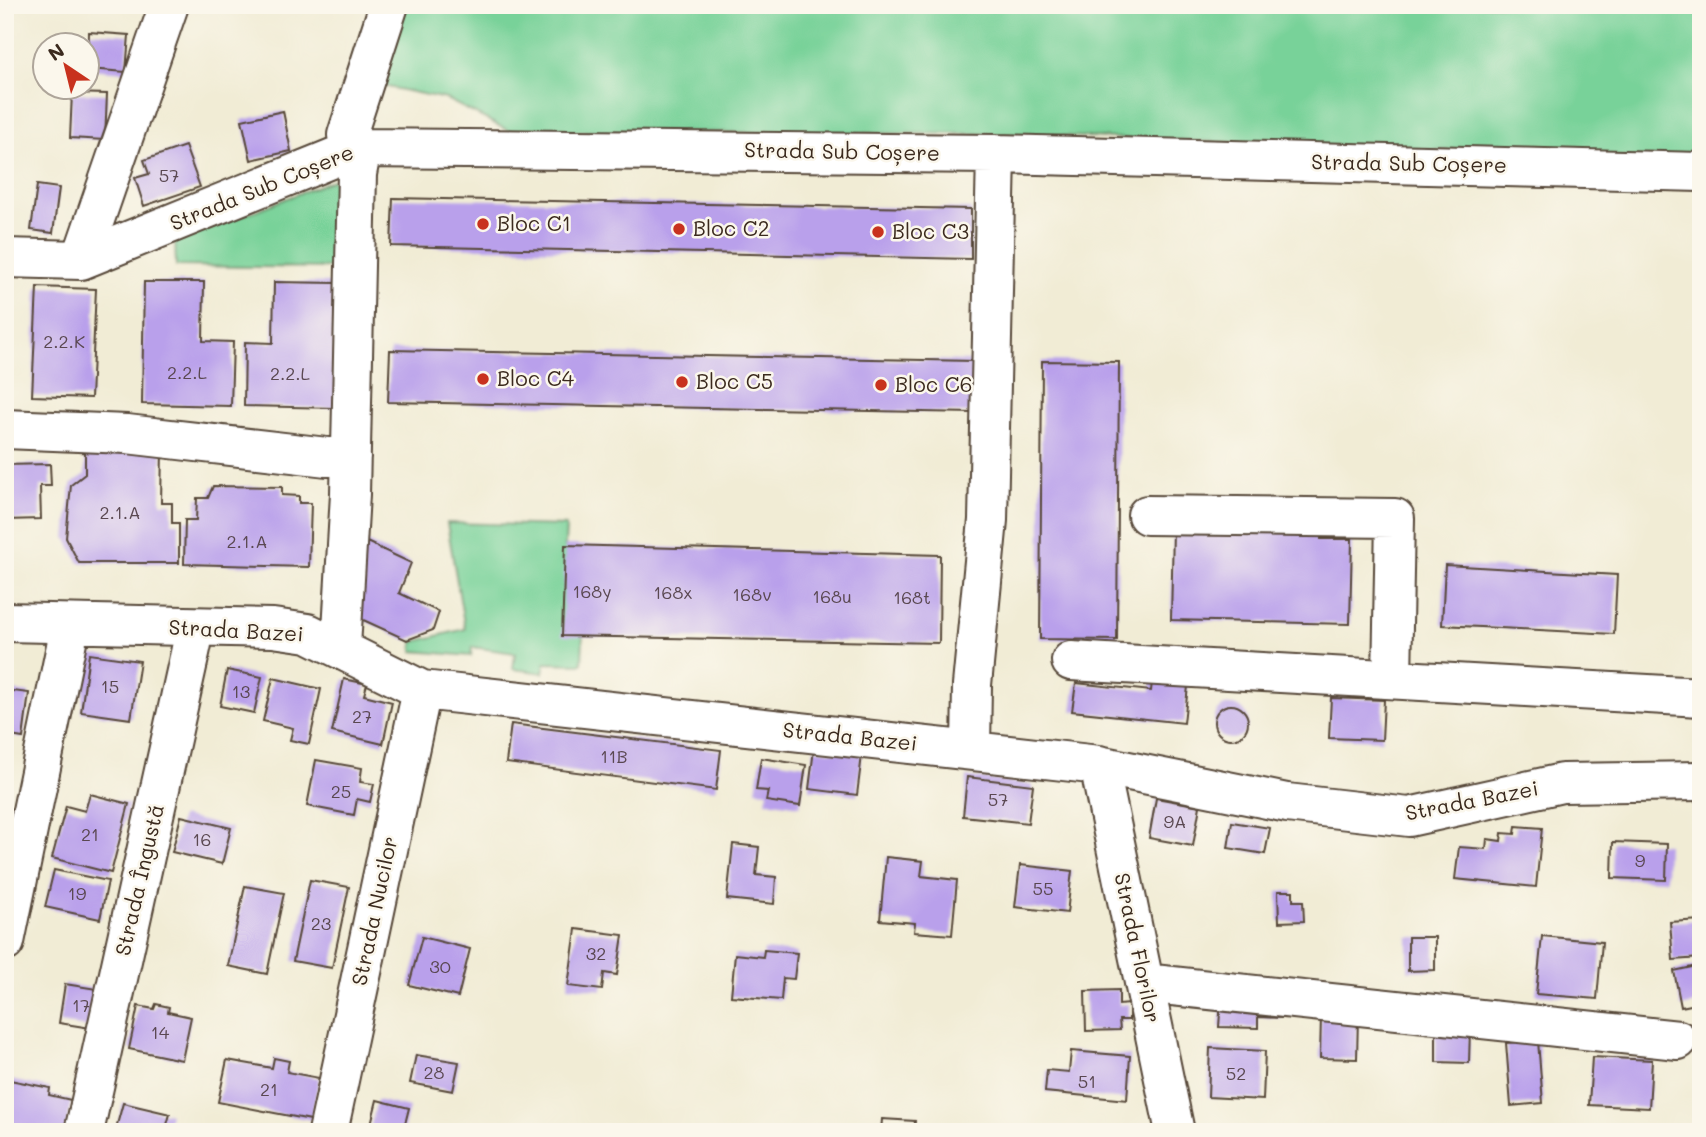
<svg xmlns="http://www.w3.org/2000/svg" width="1706" height="1137" font-family="Mali,sans-serif">
<style>
.green{fill:#78d299;stroke:#5a7e5c;stroke-width:2}
.building{fill:#b9a0eb}
.lines{fill:none;stroke-linecap:round;stroke-linejoin:round}
.minor-casing{stroke:#564739;stroke-width:42}
.minor{stroke:#fff;stroke-width:38}
.poi-dot{fill:#c8321e;stroke:#fbf7ec;stroke-width:2.5}
.labels{text-anchor:middle;stroke-width:5;stroke-linejoin:round;paint-order:stroke}
.number-label{font-size:18px;fill:#5a4851}
.street-label{font-size:21px;fill:#3b2a1e;stroke:#fbf7ec}
.poi-label{font-size:21px;fill:#3b2a1e;stroke:#fbf7ec;text-anchor:start}
</style>
<rect width="100%" height="100%" fill="#fbf7ec"/>
<filter id="ink" filterUnits="userSpaceOnUse"><feTurbulence type="fractalNoise" baseFrequency=".0143" numOctaves="2"/><feDisplacementMap in="SourceGraphic" scale="14" xChannelSelector="R" yChannelSelector="G"/><feConvolveMatrix kernelMatrix="1 2 1 2 8 2 1 2 1" color-interpolation-filters="sRGB"/></filter>
<filter id="wash" filterUnits="userSpaceOnUse"><feTurbulence type="fractalNoise" baseFrequency=".00686" numOctaves="4" result="noise"/><feDisplacementMap in="SourceGraphic" scale="28" xChannelSelector="R" yChannelSelector="G"/><feGaussianBlur stdDeviation="1.57" result="paint"/><feColorMatrix in="noise" values="0 0 0 0 0 0 0 0 0 0 0 0 0 0 0 0 0 1.4 0 .05"/><feComposite in="paint" operator="in"/></filter>
<g filter="url(#wash)">
<rect width="100%" height="100%" fill="#f1ecd5"/>
<path class="green" d="M400,5h1281l20,12v143l-694,-26 -498,-3 -63,-32 -73,-15z
M333,180l6,8 -1,80 -162,-2 -1,-24z
M447,523l119,3 -1,19 18,91 -1,28 -37,-1 -2,10 -30,-4 2,-16 -43,-6 -1,9 -58,-5v-9l52,-13z"/>
<g id="blocks">
<path class="building" d="M89,32l40,3 -3,37 -38,-3z
M72,93l35,1 -2,46 -35,-2z
M283,111l8,40 -40,9 -9,-40z
M185,146l15,41 -56,19 -9,-28 14,-4 -5,-14z
M37,185l22,3 -6,45 -22,-3z
M393,198l578,11v50l-580,-13z
M144,282h60l-1,59 30,1 -2,64 -89,-2z
M274,282l64,1 -3,125 -91,-2 1,-64 28,1z
M37,287l59,2 -5,109 -59,-2z
M390,350l585,11 -1,52 -586,-11z
M1042,361l77,1 -2,278 -77,-1z
M85,449h77l-1,54h11v20h7v40h-100l-13,-25 5,-53 14,-11z
M50,464l1,22h-11l1,33 -36,1v-55z
M213,486l69,1v8l17,1v7h12l-2,64 -125,-3 1,-44h11l1,-22h11z
M1321,529v10h31l-2,85 -179,-4 2,-90z
M352,535l59,28 -12,30 40,19 -6,18 -26,10 -59,-27z
M565,545l375,10 -1,88 -377,-7z
M1445,565l172,10 -3,59 -172,-9z
M89,654l51,7 -9,58 -50,-7z
M227,670l35,7 -8,36 -34,-7z
M1153,673l36,4 -5,46 -112,-12 4,-28 75,8z
M273,678l48,11 -12,55 -19,-4 3,-12 -30,-7z
M344,679l23,5 -3,11 28,7 -9,42 -51,-12z
M5,690l24,3 -6,45 -18,-3z
M1331,698l53,2 -2,40 -53,-2z
M1214 722a17 17 0 1 1 34 0a17 17 0 1 1-34 0Z
M511,724l210,26 -5,40 -210,-27z
M814,749l48,6 -5,40 -48,-6z
M761,758l45,7 -6,41 -34,-5 2,-10 -12,-1z
M316,760l46,8 -2,14 14,2 -4,18 -13,-3 -3,16 -47,-9z
M967,777l66,8 -5,38 -65,-7z
M90,794l39,10 -18,69 -59,-15 14,-52 19,5z
M1156,798l44,8 -7,40 -44,-8z
M181,816l50,12 -9,36 -50,-12z
M1232,822l38,6 -5,26 -37,-6z
M1516,826l26,2 -6,59 -81,-8 4,-32 27,2 1,-10 14,2 1,-8 13,1z
M1613,842l54,2 -1,36 -54,-2z
M733,844l26,3 -3,28 20,2 -2,27 -47,-5z
M886,857l37,4 -2,15 36,4 -5,55 -38,-3 1,-9 -35,-3z
M1020,865l52,6 -5,42 -52,-6z
M54,870l54,11 -8,38 -55,-12z
M310,880l39,7 -17,81 -39,-7z
M245,886l39,7 -17,81 -39,-8z
M1278,891h15v10h10l1,20 -25,1z
M1701,920v38l-28,2 -3,-38z
M576,929l47,6 -6,40 -13,-2 -2,17 -34,-4z
M1542,936l60,6 -5,57 -61,-5z
M422,937l48,12 -12,48 -49,-12z
M1408,937h27v33l-27,1z
M764,950l33,3 -3,26 -11,-1 -2,22 -50,-4 4,-42 28,3z
M1701,965v38l-20,4 -7,-36z
M65,984l38,6 -6,39 -38,-6z
M1119,990v15l10,-1v16h-10l1,10 -34,1 -1,-40z
M1221,999l62,3 -1,16 -24,-1v11l-39,-1z
M156,1004l13,3 -1,5 23,5 -9,43 -53,-11 9,-43 16,3z
M1321,1015l37,1 -1,43 -37,-1z
M1436,1028h34l-1,35 -33,-1z
M1538,1041l5,62 -32,3 -5,-63z
M1210,1048l55,3 -2,49 -55,-3z
M1071,1051l59,5 -3,44 -82,-8 2,-22 22,2z
M416,1055l43,7 -6,29 -43,-8z
M1592,1057l60,3 -3,48 -60,-3z
M274,1058l15,3 -2,11 32,6 -8,42 -93,-18 9,-42 45,8z
M5,1079l45,9 -1,7 22,5 -6,32h-34v-2l-26,-5z
M377,1100l32,8 -6,24h-34z
M123,1103l47,11 -5,18h-50z
M882,1119l33,2 -1,11h-33z
M1224,1126l28,4v2h-29z"/>
</g>
</g>
<g filter="url(#ink)">
<use href="#blocks" fill-opacity="0" stroke="#564739" stroke-width="2"/>
<g class="lines">
<g class="minor-casing">
<path id="minor" d="M350,151l-3,-16 42,-130
M5,258l76,2 269,-109 12,-3 634,6 705,18
M81,260l88,-255
M5,429l122,5 200,23h24
M1147,515l248,3 -3,161
M5,622l268,6 35,5 114,57 677,75 188,38 122,14 153,-34 139,-2
M341,647l9,-153 7,-320 5,-26
M1071,661l630,36
M971,750l1,-65 16,-165 8,-366
M1099,765l76,367
M5,942l62,-301 1,-17
M1144,983l534,57
M84,1132l108,-488 1,-17
M328,1132l94,-442"/>
</g>
<use href="#minor" class="minor"/>
</g>
</g>
<g class="poi-dot">
<circle cx="483" cy="224" r="7"/>
<circle cx="679" cy="229" r="7"/>
<circle cx="878" cy="232" r="7"/>
<circle cx="483" cy="379" r="7"/>
<circle cx="682" cy="382" r="7"/>
<circle cx="881" cy="385" r="7"/>
</g>
<g class="labels">
<g class="number-label">
<text x="169" y="182">57</text>
<text x="64" y="348">2.2.K</text>
<text x="187" y="379">2.2.L</text>
<text x="290" y="380">2.2.L</text>
<text x="120" y="519">2.1.A</text>
<text x="247" y="548">2.1.A</text>
<text x="592" y="598">168y</text>
<text x="673" y="599">168x</text>
<text x="752" y="601">168v</text>
<text x="832" y="603">168u</text>
<text x="912" y="604">168t</text>
<text x="110" y="693">15</text>
<text x="241" y="698">13</text>
<text x="362" y="723">27</text>
<text x="614" y="763">11B</text>
<text x="341" y="798">25</text>
<text x="998" y="806">57</text>
<text x="1175" y="828">9A</text>
<text x="90" y="841">21</text>
<text x="202" y="846">16</text>
<text x="1640" y="867">9</text>
<text x="1043" y="895">55</text>
<text x="77" y="900">19</text>
<text x="321" y="930">23</text>
<text x="596" y="960">32</text>
<text x="440" y="973">30</text>
<text x="81" y="1012">17</text>
<text x="160" y="1039">14</text>
<text x="434" y="1079">28</text>
<text x="1236" y="1080">52</text>
<text x="1087" y="1088">51</text>
<text x="269" y="1096">21</text>
</g>
<g class="street-label">
<text transform="translate(842 152) rotate(1)" y="7">Strada Sub Coșere</text>
<text transform="translate(1409 164) rotate(1)" y="7">Strada Sub Coșere</text>
<text transform="translate(262 188) rotate(-22)" y="7">Strada Sub Coșere</text>
<text transform="translate(236 631) rotate(3)" y="7">Strada Bazei</text>
<text transform="translate(850 737) rotate(6)" y="7">Strada Bazei</text>
<text transform="translate(1472 801) rotate(-11)" y="7">Strada Bazei</text>
<text transform="translate(140 880) rotate(-77)" y="7">Strada Îngustă</text>
<text transform="translate(375 911) rotate(-78)" y="7">Strada Nucilor</text>
<text transform="translate(1137 948) rotate(78)" y="7">Strada Florilor</text>
</g>
<g class="poi-label">
<text x="497" y="231">Bloc C1</text>
<text x="693" y="236">Bloc C2</text>
<text x="892" y="239">Bloc C3</text>
<text x="497" y="386">Bloc C4</text>
<text x="696" y="389">Bloc C5</text>
<text x="895" y="392">Bloc C6</text>
</g>
</g>
<rect width="1706" height="1137" fill="none" stroke="#fbf7ec" stroke-width="28"/>
<g transform="translate(66 66) rotate(325)"><circle r="33" fill="#fbf7ec" stroke="#aea59a" stroke-width="2"/>
<path d="M0-5L12 26L0 18L-12 26Z" fill="#c8321e"/>
<text y="-10" font-size="19" font-weight="bold" text-anchor="middle" fill="#3b2a1e">N</text>
</g>
</svg>
